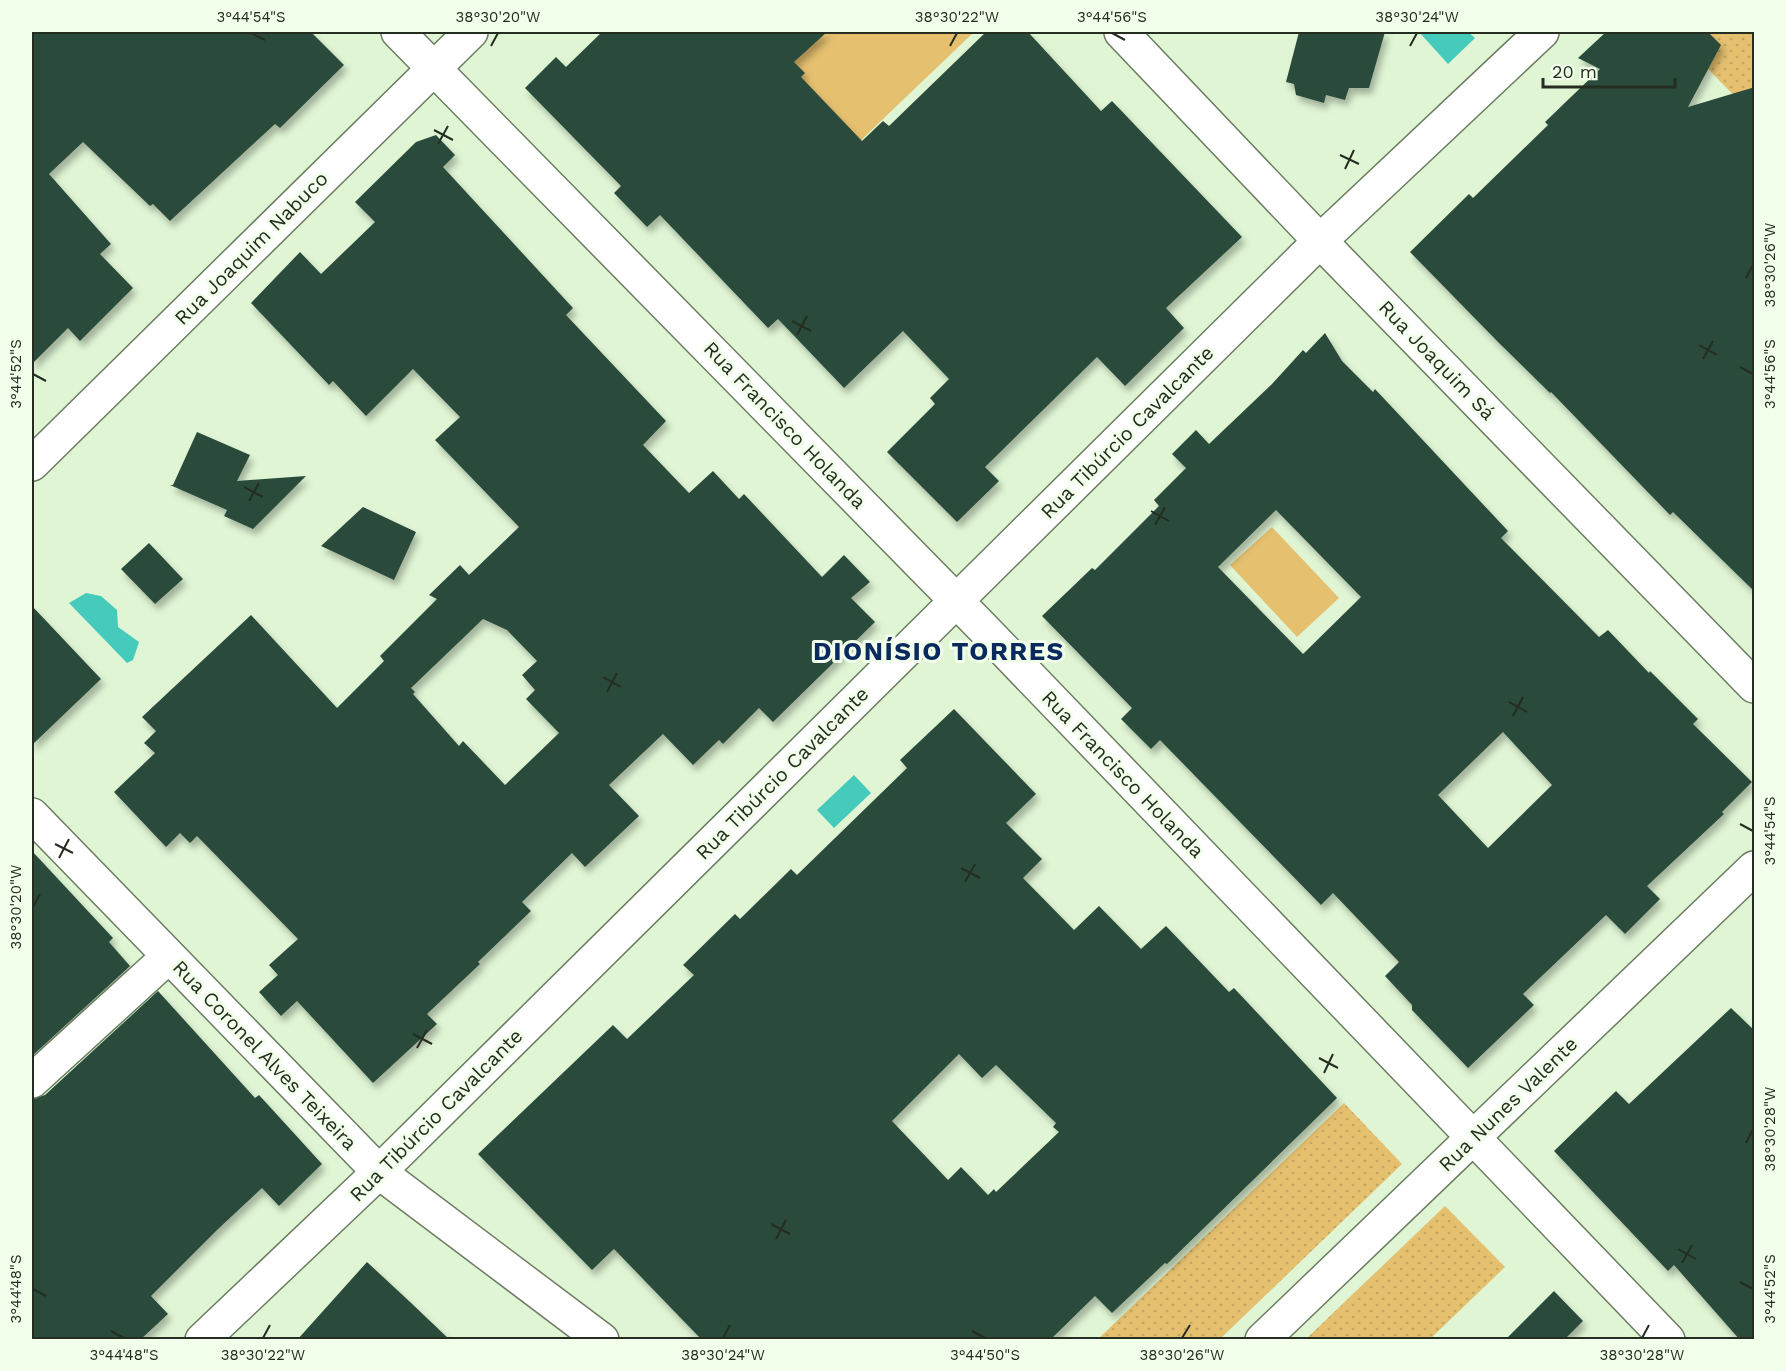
<svg xmlns="http://www.w3.org/2000/svg" width="1786" height="1371" font-family="'Work Sans',sans-serif">
<style>
.grass{fill:#e5c06f}
.park{fill:url(#park-dots)}
.water{fill:#46cabc}
.building{fill:#2b4c3b;fill-rule:evenodd;filter:url(#shadow)}
.lines{fill:none;stroke-linecap:round;stroke-linejoin:round}
.minor-casing{stroke:#6a7d60;stroke-width:36}
.minor{stroke:#fff;stroke-width:33}
.ticks{fill:none;stroke:#242d20;stroke-width:2}
.labels{text-anchor:middle;stroke-width:6;stroke-linejoin:round;paint-order:stroke}
.street-label{font-size:20px;fill:#242d20;stroke:#f2ffeb}
.district-label{font-size:26px;font-weight:bold;letter-spacing:1.5px;fill:#0a2a5e;stroke:#f2ffeb}
.neatline{fill:none;stroke:#242d20;stroke-width:2}
.ticks-label{font-size:15px;text-anchor:middle;fill:#242d20}
</style>
<defs>
<pattern id="park-dots" width="8" height="8" patternUnits="userSpaceOnUse" patternTransform="scale(1.5)"><rect width="8" height="8" fill="#e5c06f"/><path d="M2 2h.1M6 6h.1" fill="none" stroke="#c4a560" stroke-width="1.8" stroke-linecap="round"/></pattern>
<filter id="shadow"><feDropShadow dx="3.5" dy="6" stdDeviation="3" flood-color="#0004"/></filter>
</defs>
<rect width="100%" height="100%" fill="#dff5d4"/>
<path class="grass" d="M820,32h154l-115,110 -74,-77z
M1272,527l67,71 -42,39 -67,-72z"/>
<path class="park" d="M1672,32h82v84z
M1344,1103l58,61 -182,175h-122z
M1445,1206l60,61 -75,72h-124z"/>
<path class="water" d="M1419,32h49l7,6 -27,26z
M86,593l15,3 16,14 1,17 21,15 -6,18 -6,3 -58,-60z
M854,775l17,18 -37,35 -17,-18z"/>
<path class="building" d="M32,32h279l33,33 -64,63 -5,-4 -105,97 -17,-17 -3,2 -67,-64 -34,32 62,70 -11,10 33,34 -53,53 -12,-13 -36,36z
M602,32h225l-33,30 11,11 -4,4 61,64 21,-20 6,5 97,-94h42l73,79 11,-10 130,136 -76,71 18,20 -59,58 -28,-29 -112,110 14,14 -42,41 -70,-70 48,-48 -5,-6 19,-19 -46,-48 -59,57 -66,-69 -10,9 -108,-113 -13,12 -33,-34 7,-7 -96,-98 31,-31 10,10z
M1299,32h86l-16,56h-20l-4,12 -19,-5 -2,8 -28,-8 -2,-11 -8,-2z
M1606,32h102l13,13 -33,62 67,-20v505l-82,-80 -3,3 -119,-123 -1,1 -51,-50 -89,-91 59,-58 4,4 75,-73 -3,-3 55,-53 -22,-11z
M436,135l19,20 -12,12 130,141 -7,7 100,106 -23,24 46,48 24,-22 26,28 5,-5 78,83 22,-22 26,27 -19,16 24,24 -102,100 -14,-14 -36,36 -4,-4 -26,25 -30,-31 -54,51 30,31 -54,51 -13,-14 -50,49 9,9 -53,51 2,2 -53,50 10,10 -64,59 -76,-82 -16,15 -22,-24 19,-17 -9,-10 29,-26 -101,-103 -7,7 -10,-10 -14,14 -52,-55 41,-39 -11,-10 12,-12 -14,-14 109,-102 86,93 47,-47 -4,-5 57,-57 -8,-4 31,-30 9,10 50,-48 -84,-87 25,-23 -47,-48 -47,47 -33,-35 -4,4 -78,-82 49,-51 21,22 54,-52 -20,-20 61,-60zM483,619l24,11 30,31 -15,14 13,15 -9,9 33,34 -54,52 -42,-44 -4,5 -46,-52 2,-2 -4,-4z
M1325,333l17,28 31,31 2,-3 133,142 -7,7 98,99 9,-7 41,43 1,-2 48,48 -5,5 59,58 -30,30 2,2 -77,72 13,13 -35,35 -19,-19 -83,79 11,11 -66,63 -56,-58v-5l-27,-29 14,-14 -66,-69 -12,12 -161,-165 -9,9 -30,-30 11,-11 -90,-92 50,-48 3,2 64,-64 -5,-6 32,-32 -14,-14 24,-24 13,14 63,-60 31,-34 3,3zM1276,510l85,87 -58,57 -85,-87zM1503,732l49,53 -64,63 -50,-53z
M197,432l53,23 -13,26 69,-5 -53,53 -29,-13 3,-6 -57,-25h3z
M363,507l53,25 -22,48 -73,-34z
M149,543l34,36 -28,25 -34,-35z
M32,606l69,73 -69,66z
M954,709l82,85 -30,29 36,36 -19,19 51,52 25,-24 42,43 25,-23 63,66 5,-4 103,110 -170,166 -2,-1 -53,50 -17,-17 -45,44h-348l-88,-91 -22,21 -114,-116 135,-129 14,14 67,-64 -11,-10 52,-51 5,5 51,-50 6,6 110,-107 -7,-8zM959,1054l23,24 14,-13 60,58 -3,4 6,5 -63,60 -2,-3 -6,6 -27,-28 -13,13 -56,-59z
M32,851l81,87 -4,4 21,24 -98,90z
M158,991l97,107 4,-3 63,69 -43,42 -17,-18 -45,42 -66,66 17,18 -28,26h-108v-241l13,-4z
M1731,1008l24,23v309h-15l-66,-75 -6,6 -114,-120 62,-60 13,13z
M367,1262l42,39 41,39h-153z
M1554,1291l29,30 -19,19h-59z"/>
<g class="lines">
<g class="minor-casing">
<path id="minor" d="M398,32l584,595 686,713
M1121,32l199,209 434,445
M32,464l439,-432
M32,815l347,357 223,168
M32,1081l137,-125
M202,1340l177,-168 941,-931 222,-209
M1262,1340l492,-472"/>
</g>
<use href="#minor" class="minor"/>
</g>
<path class="ticks" d="M251,33l14,7M1112,33l13,7M491,46l7,-13M950,46l7,-13M1410,46l7,-13M434,130l19,10M438,144l10,-18M1340,155l19,9M1345,169l9,-19M1746,278l7,-13M792,321l19,10M797,335l10,-19M1699,345l18,10M1703,359l10,-18M1740,367l13,7M33,374l13,7M244,487l19,10M249,501l10,-18M1151,511l18,10M1155,525l10,-18M603,677l18,10M607,692l10,-19M1509,702l18,10M1513,716l10,-19M1740,824l13,7M55,844l18,9M59,858l10,-19M961,868l19,10M965,882l10,-18M33,907l7,-13M413,1034l19,10M417,1048l10,-18M1319,1058l19,10M1324,1073l9,-19M1746,1143l7,-14M771,1224l19,10M776,1239l10,-19M1678,1249l18,10M1682,1263l10,-18M1740,1282l13,7M33,1289l13,7M111,1331l13,7M972,1331l13,7M263,1338l7,-13M723,1338l7,-13M1182,1338l8,-13M1642,1338l7,-13"/>
<g class="labels">
<g class="street-label">
<text transform="translate(251 248) rotate(-45)" y="7">Rua Joaquim Nabuco</text>
<text transform="translate(1437 360) rotate(46)" y="7">Rua Joaquim Sá</text>
<text transform="translate(785 425) rotate(46)" y="7">Rua Francisco Holanda</text>
<text transform="translate(1127 432) rotate(-45)" y="7">Rua Tibúrcio Cavalcante</text>
<text transform="translate(782 773) rotate(-45)" y="7">Rua Tibúrcio Cavalcante</text>
<text transform="translate(1123 774) rotate(46)" y="7">Rua Francisco Holanda</text>
<text transform="translate(265 1055) rotate(46)" y="7">Rua Coronel Alves Teixeira</text>
<text transform="translate(1508 1104) rotate(-44)" y="7">Rua Nunes Valente</text>
<text transform="translate(436 1115) rotate(-45)" y="7">Rua Tibúrcio Cavalcante</text>
</g>
<g class="district-label">
<text x="939" y="660">DIONÍSIO TORRES</text>
</g>
</g>
<rect width="1786" height="1371" fill="none" stroke="#f2ffeb" stroke-width="66"/>
<path d="M1543 78v9h132v-9" fill="none" stroke="#242d20" stroke-width="3"/>
<text x="1552" y="78" font-size="18" fill="#242d20" stroke="#f2ffeb" stroke-width="4.5" paint-order="stroke">20 m</text>
<rect x="33" y="33" width="1720" height="1305" class="neatline"/>
<g class="ticks-label">
<text x="251" y="22">3°44'54"S</text>
<text x="498" y="22">38°30'20"W</text>
<text x="957" y="22">38°30'22"W</text>
<text x="1112" y="22">3°44'56"S</text>
<text x="1417" y="22">38°30'24"W</text>
<text transform="translate(1770 265) rotate(-90)" y="5">38°30'26"W</text>
<text transform="translate(1770 374) rotate(-90)" y="5">3°44'56"S</text>
<text transform="translate(16 374) rotate(-90)" y="5">3°44'52"S</text>
<text transform="translate(1770 831) rotate(-90)" y="5">3°44'54"S</text>
<text transform="translate(16 907) rotate(-90)" y="5">38°30'20"W</text>
<text transform="translate(1770 1129) rotate(-90)" y="5">38°30'28"W</text>
<text transform="translate(1770 1289) rotate(-90)" y="5">3°44'52"S</text>
<text transform="translate(16 1289) rotate(-90)" y="5">3°44'48"S</text>
<text x="124" y="1360">3°44'48"S</text>
<text x="263" y="1360">38°30'22"W</text>
<text x="723" y="1360">38°30'24"W</text>
<text x="985" y="1360">3°44'50"S</text>
<text x="1182" y="1360">38°30'26"W</text>
<text x="1642" y="1360">38°30'28"W</text>
</g>
</svg>
